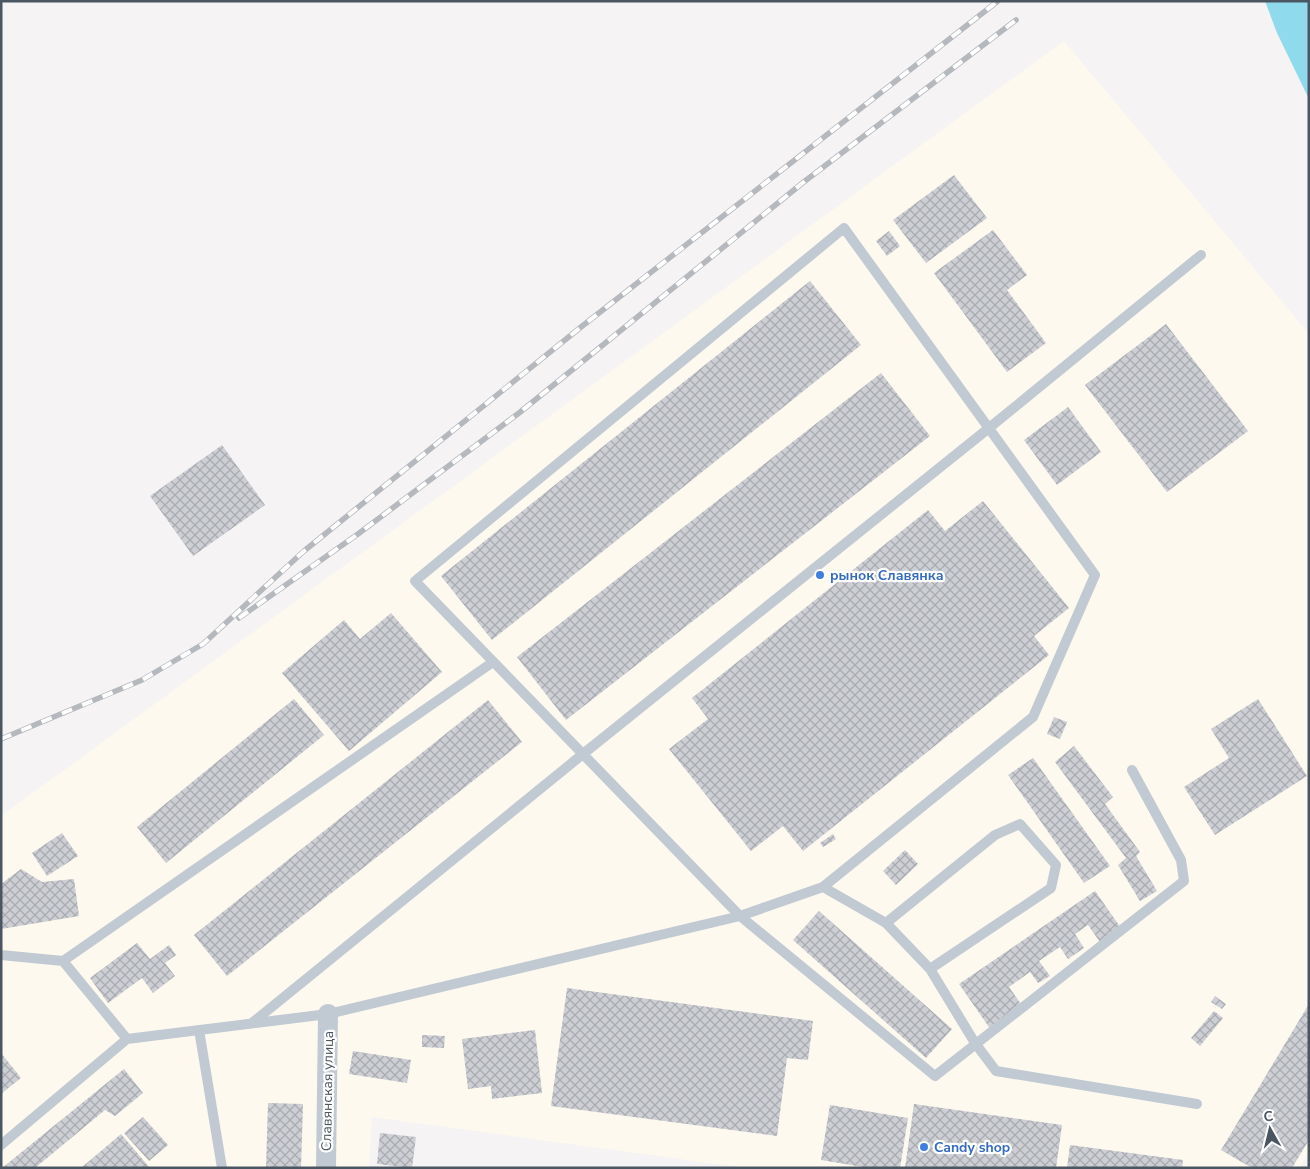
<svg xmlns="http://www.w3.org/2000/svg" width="1310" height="1169" font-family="'Nunito Sans',sans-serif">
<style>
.commercial{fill:#fdf9ef}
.water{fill:#90daee}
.building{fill:url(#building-cross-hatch)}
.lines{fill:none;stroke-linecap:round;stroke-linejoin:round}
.service{stroke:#c1cad2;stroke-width:10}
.minor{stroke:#c1cad2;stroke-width:20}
.rail-casing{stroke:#b5b8bd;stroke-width:5.5}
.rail{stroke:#fff;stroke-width:4;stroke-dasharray:11;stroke-linecap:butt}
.shop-dot{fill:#3f7fe0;stroke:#fff;stroke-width:2}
.labels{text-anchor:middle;stroke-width:4.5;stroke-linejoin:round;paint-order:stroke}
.shop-label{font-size:14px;font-weight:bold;fill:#366cbe;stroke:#fff;text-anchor:start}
.street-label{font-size:14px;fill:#4a5661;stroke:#fff}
</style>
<defs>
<pattern id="building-cross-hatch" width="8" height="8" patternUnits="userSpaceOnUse" patternTransform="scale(1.25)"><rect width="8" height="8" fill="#cdcfd5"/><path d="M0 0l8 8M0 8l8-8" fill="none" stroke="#a8abb0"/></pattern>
</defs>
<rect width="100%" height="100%" fill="#f5f3f3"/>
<path class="commercial" d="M1064,41l245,293v818l-10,16h-554l-373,-51 -3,51h-368v-352z"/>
<path class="water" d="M1265,1h44v98l-32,-66z"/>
<path class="building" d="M954,175l33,43 -61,45 -33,-43z
M993,230l34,45 -20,15 39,53 -39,29 -73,-99z
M889,231l11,15 -13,10 -11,-15z
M810,281l51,64 -369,295 -51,-64z
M1166,324l82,107 -81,61 -82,-107z
M881,373l49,63 -364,284 -49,-63z
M1068,407l33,45 -44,33 -33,-45z
M222,445l43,60 -72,51 -43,-60z
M983,501l86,107 -35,28 15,19 -246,196 -20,-25 -32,25 -82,-102 39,-30 -16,-21 236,-188 17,21z
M391,613l51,59 -93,79 -67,-78 62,-53 16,19z
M294,699l30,36 -158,128 -29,-36z
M1258,699l49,77 -92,59 -31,-48 45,-29 -18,-29z
M488,700l34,42 -295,234 -33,-41z
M1054,717l13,5 -7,17 -13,-5z
M1074,746l39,51 -8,7 35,48 -4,4 21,35 -17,10 -22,-36 8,-7 -71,-96z
M1033,758l77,108 -26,17 -76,-108z
M62,833l16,23 -31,20 -15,-23z
M833,834l3,5 -13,8 -3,-4z
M905,850l13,14 -22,21 -13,-14z
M21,869l21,13 32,-3 5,37 -78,13v-45z
M1095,891l26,37 -21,14 -12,-17 -13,9 9,14 -16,11 -8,-12 -21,14 11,15 -12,7 -8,-11 -21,15 14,20 -32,23 -32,-46z
M819,911l133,118 -26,29 -133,-118z
M137,943l13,16 19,-14 7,10 -11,8 10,13 -22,17 -11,-15 -34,25 -18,-25z
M567,988l246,33 -5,39 -21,-2 -10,78 -226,-30z
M1215,996l11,8 -4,5 -11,-7z
M1309,1004v136l-17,28h-40l-31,-18z
M1214,1011l9,7 -23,28 -9,-8z
M535,1030l7,63 -50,6 -1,-13 -23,3 -6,-50z
M422,1035l23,1 -1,12 -22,-1z
M353,1051l58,9 -4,23 -58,-9z
M1,1053l20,25 -20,16z
M124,1069l19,24 -28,23 -10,-6 -70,58h-33z
M268,1103l35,1 -2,64h-35z
M914,1104l148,21 -6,43h-151z
M830,1105l78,13 -8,50h-31l-48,-8z
M143,1117l25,28 -19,16 -25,-28z
M380,1133l36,4 -4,31 -35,-4z
M121,1134l29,34h-69z
M1070,1145l113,15 -1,8h-115z"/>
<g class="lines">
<path class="service" d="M844,228l251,347 -62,142 -210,170 -83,29 -325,-335z
M823,887l63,36 44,46 45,74 21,28 201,33
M886,923l109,-88 25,-11 36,41 -5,23 -121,81
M1,955l62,6 64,78
M63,961l430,-299
M252,1023l331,-269 406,-326 212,-173
M199,1030l23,138
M1,1145l126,-106 201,-25 412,-98 195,160 249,-195 -3,-21 -49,-90"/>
<path class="minor" d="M326,1168l2,-154"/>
<g class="rail-casing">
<path id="rail" d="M239,618l119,-84 161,-121 286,-232 211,-161
M1,739l141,-59 61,-36 101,-93 277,-224 417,-326"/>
</g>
<use href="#rail" class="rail"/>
</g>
<g class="shop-dot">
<circle cx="820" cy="575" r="5"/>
<circle cx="924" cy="1147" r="5"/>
</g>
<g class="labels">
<g class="shop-label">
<text x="830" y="580">рынок Славянка</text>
<text x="934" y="1152">Candy shop</text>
</g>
<g class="street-label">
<text transform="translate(327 1091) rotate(-89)" y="5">Славянская улица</text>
</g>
</g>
<rect width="1310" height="1169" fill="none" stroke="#4a5661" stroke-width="5"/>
<g transform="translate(1270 1129) rotate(352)" stroke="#ffffff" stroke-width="4" paint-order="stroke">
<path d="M0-4L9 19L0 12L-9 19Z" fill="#4a5661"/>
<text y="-8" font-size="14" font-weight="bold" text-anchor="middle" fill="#4a5661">С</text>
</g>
</svg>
